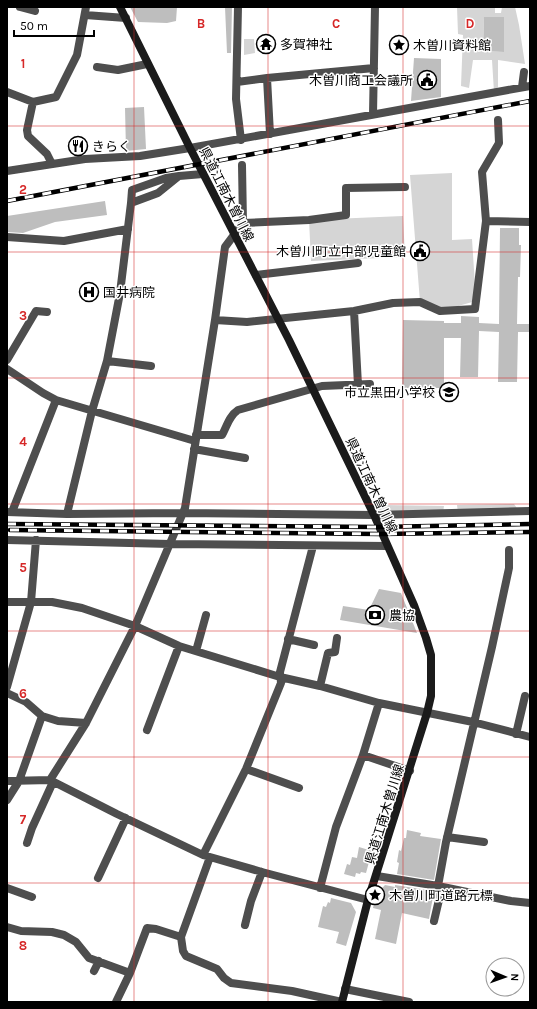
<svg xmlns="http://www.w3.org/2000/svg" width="537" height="1009" font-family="Karla,'Noto Sans JP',sans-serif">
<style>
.green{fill:#d5d5d5;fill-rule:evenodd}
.building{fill:#bebebe}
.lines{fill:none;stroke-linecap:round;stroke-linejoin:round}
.minor{stroke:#4e4e4e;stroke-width:8}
.secondary{stroke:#1b1b1b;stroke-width:8}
.rail-casing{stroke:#000;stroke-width:4.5}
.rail{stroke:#fff;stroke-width:3;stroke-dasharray:9;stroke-linecap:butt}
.grid{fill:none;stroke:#d62828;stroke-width:1;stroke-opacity:0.55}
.labels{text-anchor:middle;stroke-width:3;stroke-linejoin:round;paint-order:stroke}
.poi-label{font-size:13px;fill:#000;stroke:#fff;text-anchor:start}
.street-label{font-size:13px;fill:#000;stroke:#fff}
.grid-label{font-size:13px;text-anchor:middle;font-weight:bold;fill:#d62828;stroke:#fff;stroke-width:3;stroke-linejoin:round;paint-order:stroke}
</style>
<rect width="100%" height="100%" fill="#fff"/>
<path class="green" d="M457,7h38v6h6l1,-6h13l4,18 6,39 -27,-4v27l-4,5 -2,-32h-19l-4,28 -8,-2 2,-51 -5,-1zM484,17l20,1v34l-21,-1z
M244,39h10l1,14 -11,2z
M452,173v67l20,-1 4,62 -36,10 -20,-9 -10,-127z
M403,216l2,41 -94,4 -2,-41z
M366,499l19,6 59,1 -1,7 -69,2z
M514,504l5,7 -61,2 -1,-8z"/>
<path class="building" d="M130,7h47l-1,14 -9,2 -29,-1z
M225,7h7l-1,46h-4z
M484,17h20v35l-21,-1z
M274,37v14h-17v-13z
M414,58l27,1v38l-30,4z
M144,107l2,42 -20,2 -1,-43z
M105,201l2,14 -52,7 -32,11 -16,-1v-16z
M500,228h19v17h2l-1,32h-2l-1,47h13v8h-12l-1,50h-19l1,-50 -20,-1 -1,46h-18l1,-39h-17v50h-42l1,-68 41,1v2h17v-7l18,1v6l20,1z
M379,589l22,4 16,40 -77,-13 3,-14 26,4z
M407,830l14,3 -1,3 21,3 -7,41 -37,-6 2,-11 -2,-1 2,-12 2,1 3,-13h2z
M359,847l13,4 -6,22 -5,-1 -1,2 -4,-1 -1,4 -11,-3 3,-10 3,1 2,-8 5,1z
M385,885l10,2v-2l39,6 -5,28 -27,-6 -6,31 -21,-5 6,-29 -8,-2 3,-13z
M331,898l20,5 5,9 -10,34 -10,-3 3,-11 -21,-5 5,-21 3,1 2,-5 2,1z"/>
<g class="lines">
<path class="minor" d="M20,7l15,4
M238,7l-2,92 5,41
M85,15l41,3
M97,67l21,3 29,-6
M237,82l30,-4
M522,87l2,-15
M7,92l26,10 23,-5 21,-42 9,-48
M33,102l-6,28 1,6 19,18 5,10
M373,114l2,-107
M270,134l-3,-56 107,-10
M7,171l78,-12 55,-3 50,-8 340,-62
M131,203l1,-13 34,-12 13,-2
M486,221l44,1
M243,223l66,-3 37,-5v-27l59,-1
M7,237l57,4 64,-12
M256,275l102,-12
M354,311l4,74
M215,320l32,2 107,-11 39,-8 27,-1 20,9 35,-2 11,-88 -4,-49 17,-29 -1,-23
M7,360l29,-49 11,1
M107,361l44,5
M7,369l36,24 13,7 139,41
M196,435h26c5,-9 7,-19 16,-25l84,-24 48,-2
M194,449l51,9
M7,512l60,2 115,-1 192,2 156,-4
M12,512l44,-112
M67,514l25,-103 15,-50 13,-68 11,-90 27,-10 21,-17 24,-2
M7,540l163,4 217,2
M7,602h45l30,6 53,18 44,20 101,31 40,9 59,17 94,19 57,15
M288,639l26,6
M196,651l10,-36
M320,686l8,-33 7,-1 2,-14
M7,687l24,-85 5,-62
M7,693l19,9 16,14 16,5 28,2
M147,730l32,-84
M516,734l9,-38
M363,755l47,16
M246,769l53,19
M50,780l36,-57 49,-97 50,-118 30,-188 10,-73 18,-24 -1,-58
M7,781l43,-1 67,34 86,41 59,17 106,28
M7,800l12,-19 23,-65
M447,837l37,5
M27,843l5,-15 21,-46
M203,855l43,-86 35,-86 -1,-11 33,-126
M210,857l-29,80 2,14 3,5 31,13 7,9 7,5 61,8 50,11
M377,876l61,10 73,15 19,2
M98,878l28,-60
M438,886l8,-44 46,-195 17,-79v-18
M7,888l25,9
M320,888l16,-61 27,-72 16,-52
M434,921l8,-34
M245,925l6,-24 11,-29
M7,927l14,4 31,1 12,3 12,7 13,16 41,15
M94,971l5,-10
M345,989l64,13
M116,1002l14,-29 17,-45 9,1 25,8"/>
<path class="secondary" d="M120,7l70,141 99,192 85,175 40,90 12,33 5,17v41l-4,17 -59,187 -26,102"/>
<g class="rail-casing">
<path id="rail" d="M7,201l523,-100
M7,524l370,3 153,-3
M10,530l370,4 150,-2"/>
</g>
<use href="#rail" class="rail"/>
</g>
<path class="grid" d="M134,7v995M268,7v995M403,7v995M7,126h523M7,252h523M7,378h523M7,504h523M7,631h523M7,757h523M7,883h523"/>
<defs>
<g id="temple-ring" transform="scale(1)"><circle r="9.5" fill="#fff" stroke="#000" stroke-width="1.5"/><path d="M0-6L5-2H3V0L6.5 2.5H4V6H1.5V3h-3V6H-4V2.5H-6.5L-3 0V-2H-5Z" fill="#000"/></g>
<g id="sight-ring" transform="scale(1)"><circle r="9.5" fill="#fff" stroke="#000" stroke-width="1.5"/><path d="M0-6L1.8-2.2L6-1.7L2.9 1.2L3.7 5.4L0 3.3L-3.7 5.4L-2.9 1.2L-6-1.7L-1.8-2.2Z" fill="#000"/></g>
<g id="civic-ring" transform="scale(1)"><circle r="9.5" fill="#fff" stroke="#000" stroke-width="1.5"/><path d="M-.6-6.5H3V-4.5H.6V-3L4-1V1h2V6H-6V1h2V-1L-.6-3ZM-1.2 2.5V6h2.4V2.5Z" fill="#000"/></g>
<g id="restaurant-ring" transform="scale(1)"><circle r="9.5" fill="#fff" stroke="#000" stroke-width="1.5"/><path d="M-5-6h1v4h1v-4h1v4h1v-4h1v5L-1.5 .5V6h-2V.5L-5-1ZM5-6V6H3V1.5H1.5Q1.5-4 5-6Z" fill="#000"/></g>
<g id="hospital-ring" transform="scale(1)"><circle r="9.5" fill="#fff" stroke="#000" stroke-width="1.5"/><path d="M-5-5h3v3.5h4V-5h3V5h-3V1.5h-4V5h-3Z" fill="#000"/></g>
<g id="school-ring" transform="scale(1)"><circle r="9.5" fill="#fff" stroke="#000" stroke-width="1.5"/><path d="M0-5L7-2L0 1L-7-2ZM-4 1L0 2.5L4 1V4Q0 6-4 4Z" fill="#000"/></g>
<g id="bank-ring" transform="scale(1)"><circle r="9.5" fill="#fff" stroke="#000" stroke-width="1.5"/><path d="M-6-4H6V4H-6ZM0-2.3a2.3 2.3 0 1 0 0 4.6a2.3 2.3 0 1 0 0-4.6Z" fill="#000"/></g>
</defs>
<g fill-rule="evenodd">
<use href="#temple-ring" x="266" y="44"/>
<use href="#sight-ring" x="399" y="45"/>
<use href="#civic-ring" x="427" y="80"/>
<use href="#restaurant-ring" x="78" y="146"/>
<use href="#civic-ring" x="420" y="251"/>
<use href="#hospital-ring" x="89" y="292"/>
<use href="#school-ring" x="449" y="392"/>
<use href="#bank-ring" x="375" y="615"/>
<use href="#sight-ring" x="375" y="895"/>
</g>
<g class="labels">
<g class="poi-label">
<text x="280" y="49">多賀神社</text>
<text x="413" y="50">木曽川資料館</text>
<text x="413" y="85" text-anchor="end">木曽川商工会議所</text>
<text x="92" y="151">きらく</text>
<text x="406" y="256" text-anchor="end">木曽川町立中部児童館</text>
<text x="103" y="297">国井病院</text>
<text x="435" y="397" text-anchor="end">市立黒田小学校</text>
<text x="389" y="620">農協</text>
<text x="389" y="900">木曽川町道路元標</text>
</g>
<g class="street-label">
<text transform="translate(227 194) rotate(63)" y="5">県道江南木曽川線</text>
<text transform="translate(372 485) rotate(65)" y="5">県道江南木曽川線</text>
<text transform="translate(384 814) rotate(-73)" y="5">県道江南木曽川線</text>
</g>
</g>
<g class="grid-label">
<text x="201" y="28">B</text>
<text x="336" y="28">C</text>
<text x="470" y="28">D</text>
<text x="23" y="68">1</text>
<text x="23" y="194">2</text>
<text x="23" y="320">3</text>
<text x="23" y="446">4</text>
<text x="23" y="572">5</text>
<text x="23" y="698">6</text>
<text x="23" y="824">7</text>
<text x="23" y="950">8</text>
</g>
<rect width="537" height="1009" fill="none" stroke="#000000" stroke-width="16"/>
<g transform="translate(505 977) rotate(92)"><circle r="19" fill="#ffffff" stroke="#999999"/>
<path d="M0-3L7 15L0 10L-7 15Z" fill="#000000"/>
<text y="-6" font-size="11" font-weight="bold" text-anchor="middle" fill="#000000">N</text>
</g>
<path d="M14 30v6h80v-6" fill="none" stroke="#000000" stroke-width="2"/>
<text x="20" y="30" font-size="12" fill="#000000" stroke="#ffffff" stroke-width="3" paint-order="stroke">50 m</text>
</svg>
